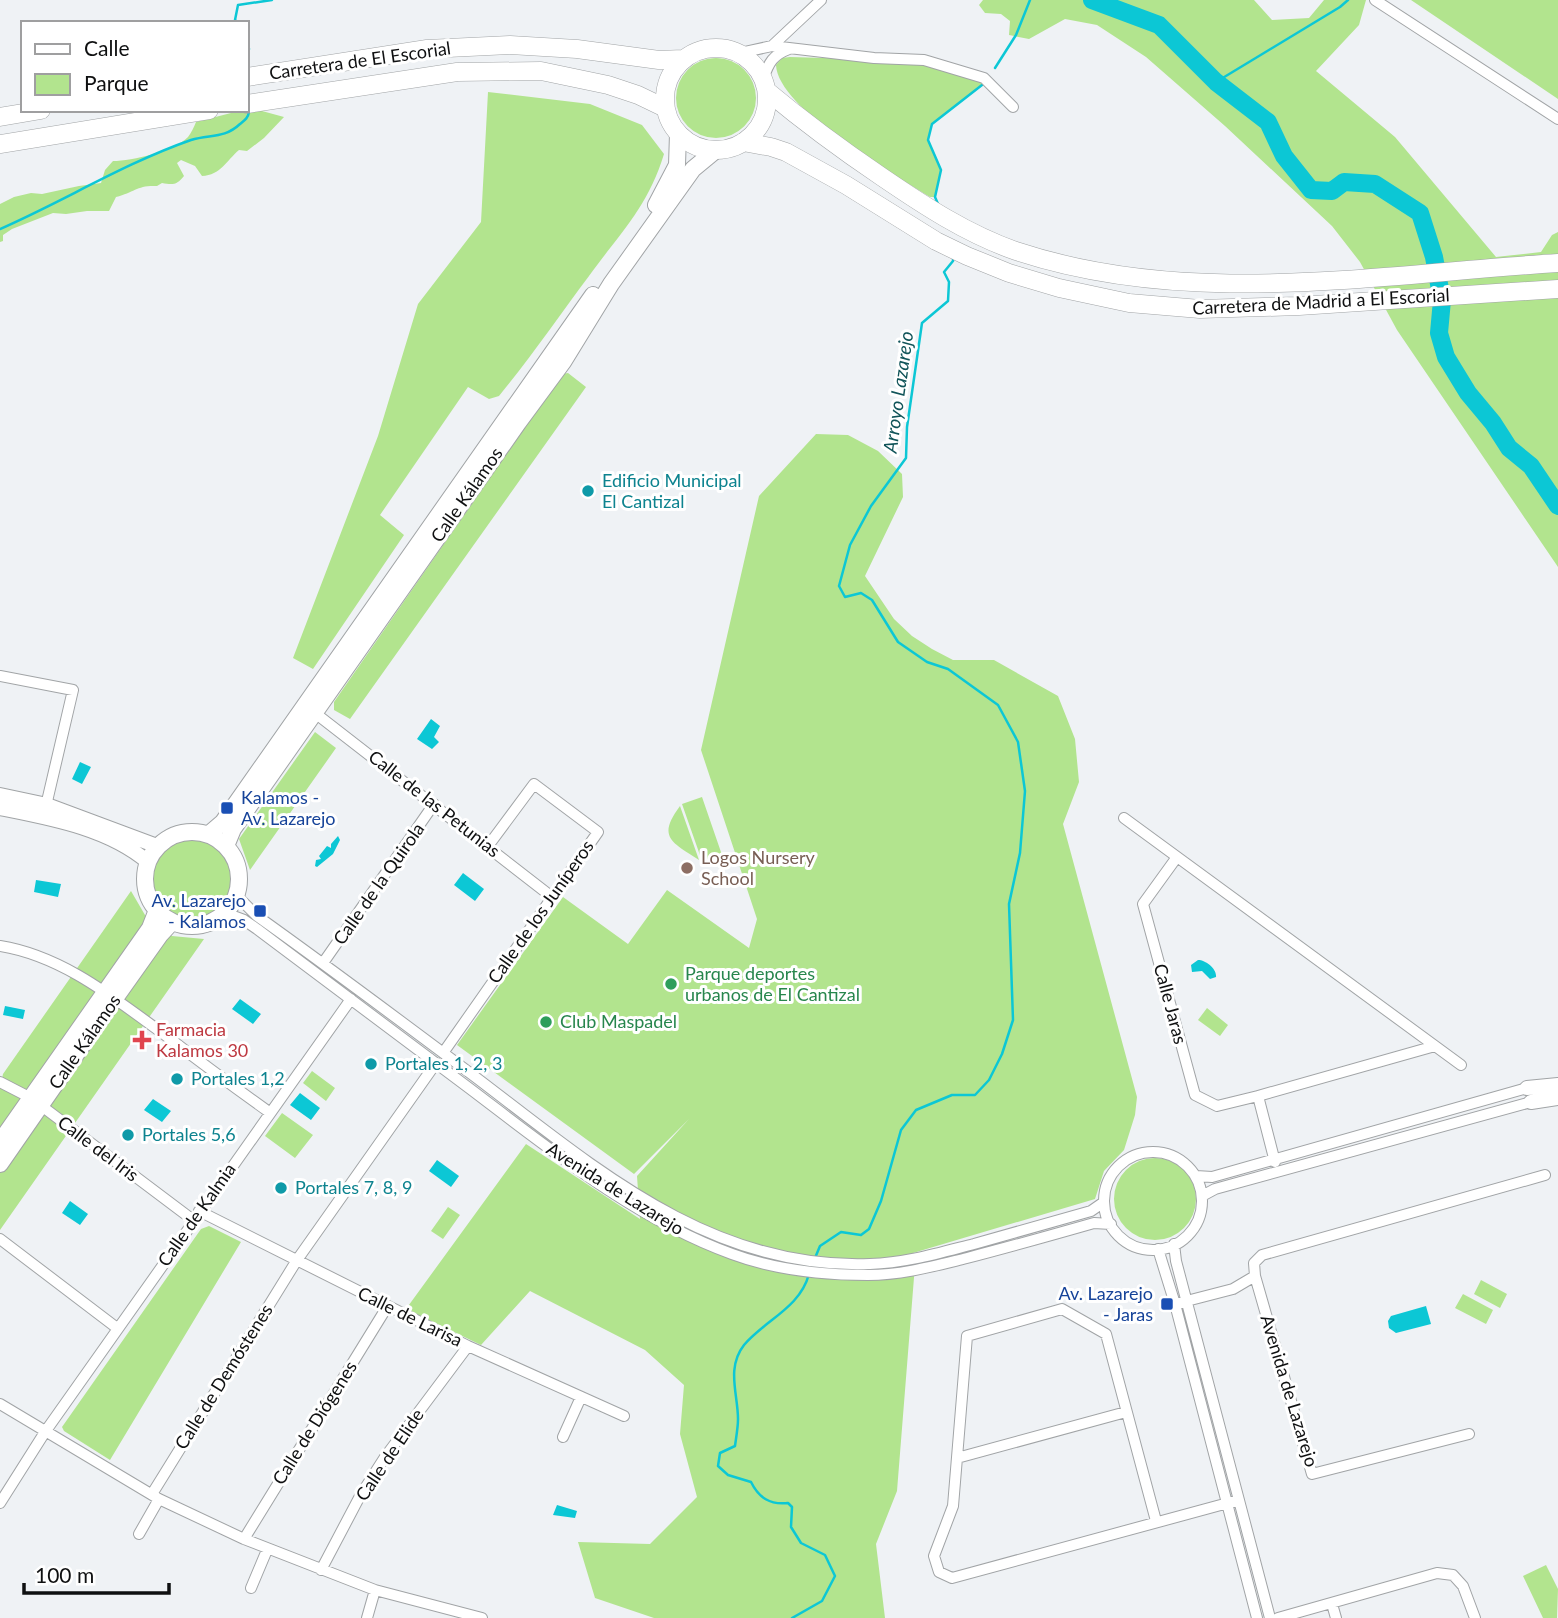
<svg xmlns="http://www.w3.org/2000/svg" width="1558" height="1618" font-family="Lato,sans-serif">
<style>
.green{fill:#b2e48e}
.water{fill:#0cc7d5}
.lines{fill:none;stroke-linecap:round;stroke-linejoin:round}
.stream{stroke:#0cc7d5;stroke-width:2.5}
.river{stroke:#0cc7d5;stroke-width:18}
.minor-casing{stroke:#a1a4a6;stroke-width:12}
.tertiary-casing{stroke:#a1a4a6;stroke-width:16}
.secondary-casing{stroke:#a1a4a6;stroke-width:18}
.trunk-casing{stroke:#a1a4a6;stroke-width:19}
.minor{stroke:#fff;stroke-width:10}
.tertiary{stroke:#fff;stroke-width:14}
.secondary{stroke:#fff;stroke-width:16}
.trunk{stroke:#fff;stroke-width:18}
.culture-dot{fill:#0f9aa8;stroke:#fff;stroke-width:2.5}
.transit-dot{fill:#1a4fb4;stroke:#fff;stroke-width:2.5}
.education-dot{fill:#8d6e63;stroke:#fff;stroke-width:2.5}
.leisure-dot{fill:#2e9e5b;stroke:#fff;stroke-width:2.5}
.health-dot{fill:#e0444e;stroke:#fff;stroke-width:2.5}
.labels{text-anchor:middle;stroke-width:6;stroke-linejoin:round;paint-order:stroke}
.street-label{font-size:18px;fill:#0f1011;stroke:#fff}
.culture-label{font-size:18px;fill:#0d838f;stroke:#fff;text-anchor:start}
.transit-label{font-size:18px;fill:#164399;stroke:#fff;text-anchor:end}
.education-label{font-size:18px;fill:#785e54;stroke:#fff;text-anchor:start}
.leisure-label{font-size:18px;fill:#27864d;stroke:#fff;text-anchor:start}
.health-label{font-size:18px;fill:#be3a42;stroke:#fff;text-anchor:start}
.water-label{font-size:19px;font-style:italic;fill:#115459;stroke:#fff}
</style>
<rect width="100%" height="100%" fill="#eff2f5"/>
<path class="green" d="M983,0h271l18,20 37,-2 15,-18h42l-7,25 -43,46 79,66 101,120 45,-5 11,-17 6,-3v335l-161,-237 -37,-68 -28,-36 -107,-100 -79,-69 -49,-32 -32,-6 -36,20 -20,-4 1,-14 -9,-7 -16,-1 -6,-8z
M1411,0h147v99z
M790,57l138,4 56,17 -2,7 -50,39 -4,16 13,30 -6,27h-5c-36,-23 -152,-88 -154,-132l6,-7z
M676 98a40 40 0 1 1 80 0a40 40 0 1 1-80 0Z
M488,92l102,12 52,21 22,29c-16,53 -44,79 -75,122 -30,40 -58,81 -90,120l-10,3 -21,-12 -88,128 24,20 -91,134 -20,-11 85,-222 40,-132 63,-82z
M262,111l22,6 -20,21 -17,13 -8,-1c-13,11 -18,25 -37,26l-7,-10 -14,-6 -4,3 7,13c-7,9 -11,9 -22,7l-5,3c-20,-1 -22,6 -41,11l-7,14h-22l-21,3 -13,-1 -41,16 -9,6v6l-3,1v-38l14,-7 17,-4 11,1 37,-8 22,-3 4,-13 8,-9c19,0 62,-10 75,-24 3,-4 6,-10 8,-15l35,-9z
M568,373l18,14 -236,332 -16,-9v-8l228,-328z
M816,434l32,1 30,16 24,23 1,23 -38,79 29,43 18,17 20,13 21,11h41l64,36 17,43 4,43 -16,42 74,273 -2,18 -11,35 -20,21 -9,28 -182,54 2,12 -18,226 -21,53 9,74h-231l-59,-20 -17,-56 72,2 47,-47 -17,-63 4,-49 -39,-35 -115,-59 -49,54 -75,-36 120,-165 114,75 -3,-43 52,-57 -55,55 -177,-129 106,-148 65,47 39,-54 82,58 8,-29 -56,-169 58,-254z
M315,732l21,16 -86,122 -11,-31z
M702,797l20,58 -20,6 -20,-57z
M680,806l19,54c-28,-18 -42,-23 -19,-54z
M149 878a43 43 0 1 1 86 0a43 43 0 1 1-86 0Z
M131,891l14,24 27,21 32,3 -204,291v-142l3,-14z
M1207,1008l21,17 -8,11 -22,-16z
M312,1071l23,17 -9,13 -23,-18z
M282,1113l31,22 -18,23 -30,-22z
M1114 1199a41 41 0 1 1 82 0a41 41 0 1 1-82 0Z
M448,1207l12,8 -17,24 -12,-8z
M209,1226l32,16 -131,218 -46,-29 -2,-4 139,-198z
M1481,1280l26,14 -7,14 -26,-14z
M1463,1294l30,16 -7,14 -31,-16z
M1546,1565l12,24 -1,29h-14l-20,-42z"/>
<path class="water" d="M431,719l9,7 -6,11 5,5 -7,7 -15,-10z
M80,762l11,5 -9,17 -10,-5z
M338,836l2,4 -7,14 -16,13 -2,-1 1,-6 5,-1 -2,-3 8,-10 4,2v-4z
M463,873l21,16 -9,12 -21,-16z
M36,880l25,4 -3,13 -24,-5z
M1198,960c8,0 19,9 18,17l-6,2 -8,-8 -10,1 -1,-7z
M240,999l21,15 -8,10 -21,-15z
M5,1006l20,4 -2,9 -20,-4z
M300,1093l20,15 -9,12 -21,-15z
M153,1099l18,12 -9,11 -18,-12z
M437,1160l22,16 -8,11 -22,-16z
M70,1201l18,13 -8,11 -18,-12z
M1426,1306l5,18 -35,9 -7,-5 -1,-7 3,-5z
M557,1505l20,6 -2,7 -22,-3z"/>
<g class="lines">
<path class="stream" d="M238,23l-3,-3 3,-15 34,-5
M247,40l2,9 -2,5
M995,68l21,-33 14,-35
M1216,82l124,-75 8,-7
M938,204l-3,-7 6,-27 -13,-30 4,-16 50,-39
M0,229c64,-28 125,-66 191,-89 19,-6 33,-1 49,-16 5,-4 8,-6 9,-12
M815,1258l5,-12 21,-14 20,3 8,-6 12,-28 20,-71 15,-20 36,-15h23l14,-15 13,-26 11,-34 -4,-116 11,-51 5,-62 -7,-49 -20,-37 -50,-36 -21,-7 -29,-20 -26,-42 -11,-7 -16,4 -6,-11 11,-41 21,-39 35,-48 1,-31 15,-104 26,-22 1,-19 -5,-10 9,-11v-5
M792,1618l30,-17 13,-25 -10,-21 -24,-12 -10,-16 1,-20 -4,-4c-18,2 -29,-5 -37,-21l-23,-7 -10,-9 2,-13 15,-7c1,-8 3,-18 3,-27 0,-25 -12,-51 6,-74 21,-25 56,-37 65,-71"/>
<path class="river" d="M1092,0l67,25 57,57 52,40 16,34 27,34 21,1 12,-9 31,2 45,29 14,44 8,43 -3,33 7,24 22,36 25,30 16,25 22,18 27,40"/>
<g class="minor-casing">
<path id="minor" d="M1375,0l183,119
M772,46l49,-46
M740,53l32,-7 102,12 50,2 60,18 29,29
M763,79c6,-17 10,-24 26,-30
M0,676l73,14 -28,120
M315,713l237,184
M1124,818l337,247
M1177,857l-34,47 52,191 22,11 41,-10
M236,895l21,21c73,52 145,106 217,160 120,91 236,194 396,188 36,-1 69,-11 104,-20 39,-11 78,-22 117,-33l13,-9
M225,913l19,7 13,9c71,53 142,106 212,159 82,62 166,131 263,166 43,16 90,21 136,21 34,0 66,-9 99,-17 42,-11 85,-23 127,-35l17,1
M0,946c63,10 115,53 165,89 34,26 69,52 104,77
M323,963l111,-159
M443,1053l155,-221 -64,-48 -46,62
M0,1082l31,16 162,122
M1104 1201a49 49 0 1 1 98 0a49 49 0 1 1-98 0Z
M1275,1162l-17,-66 177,-50
M1196,1176l16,1 315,-89
M1202,1196l13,-7 316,-87
M199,1211l269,135 156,70
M0,1239l117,89
M1174,1244l2,17 94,357
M1158,1249l17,55 82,314
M1255,1276l-1,-13 8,-8 283,-80
M1175,1304l58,-15 22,-13 57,198 157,-40
M0,1404l159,95 85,40 131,51 107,28
M563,1437l18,-40
M957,1458l169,-46
M152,1494l145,-234 139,-197
M0,1503l45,-71 306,-433
M1156,1521l-50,-187 -44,-25 -95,27 -14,170 -19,50 5,16 13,6 287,-78
M139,1534l20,-35
M244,1539l143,-232
M321,1570l39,-74 25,-39 83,-111
M251,1588l16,-38
M1332,1604l4,14
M367,1618l8,-28
M1278,1618l159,-45 16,2 10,11 12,32"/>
</g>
<g class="tertiary-casing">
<path id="tertiary" d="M0,795l47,10 110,41
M0,808c50,10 108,20 148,54
M1527,1088l31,-3
M1531,1102l27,-4"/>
</g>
<g class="secondary-casing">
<path id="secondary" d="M656,205l21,-40 1,-31
M145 879a47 47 0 1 1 94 0a47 47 0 1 1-94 0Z
M209,834l14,-12 370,-527
M226,846l7,-17 285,-406 45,-61 48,-78 82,-115 23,-19
M0,1142l150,-214 7,-18
M0,1164l104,-150 56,-79 12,-13"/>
</g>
<g class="trunk-casing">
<path id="trunk" d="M665 99a51 51 0 1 1 102 0a51 51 0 1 1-102 0Z
M247,77l180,-28 83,-4 67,4 82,11 24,-1
M767,91c37,31 75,59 115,86 41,28 85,57 134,74 175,58 362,23 542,12
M247,104l210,-32 84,-1 67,14 30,10 27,13
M0,117l41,-7
M743,142l28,5 15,5 60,33 90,56 31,15 42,17 50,15 70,15 71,6 99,-3 259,-17
M0,144l209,-34"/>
</g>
<use href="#minor" class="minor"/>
<use href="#tertiary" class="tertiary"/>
<use href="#secondary" class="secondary"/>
<use href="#trunk" class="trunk"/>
</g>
<g class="culture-dot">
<circle cx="588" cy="491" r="7"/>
<circle cx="371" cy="1064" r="7"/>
<circle cx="177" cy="1079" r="7"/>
<circle cx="128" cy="1135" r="7"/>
<circle cx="281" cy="1188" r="7"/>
</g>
<g class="transit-dot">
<rect x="220" y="801" width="14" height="14" rx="3.5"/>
<rect x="253" y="904" width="14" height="14" rx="3.5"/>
<rect x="1160" y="1297" width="14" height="14" rx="3.5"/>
</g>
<circle class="education-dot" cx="687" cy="868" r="7"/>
<g class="leisure-dot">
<circle cx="671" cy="984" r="7"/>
<circle cx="546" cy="1022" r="7"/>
</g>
<path class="health-dot" d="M138.5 1029.5h7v7h7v7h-7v7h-7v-7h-7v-7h7z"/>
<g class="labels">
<g class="street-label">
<text transform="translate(360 61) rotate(-8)" y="6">Carretera de El Escorial</text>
<text transform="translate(1321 302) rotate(-3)" y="6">Carretera de Madrid a El Escorial</text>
<text transform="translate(467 495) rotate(-55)" y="6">Calle Kálamos</text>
<text transform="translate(434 804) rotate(38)" y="6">Calle de las Petunias</text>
<text transform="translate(379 884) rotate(-55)" y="6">Calle de la Quirola</text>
<text transform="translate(541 912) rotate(-55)" y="6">Calle de los Juníperos</text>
<text transform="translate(1170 1004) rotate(75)" y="6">Calle Jaras</text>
<text transform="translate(85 1042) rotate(-55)" y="6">Calle Kálamos</text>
<text transform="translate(98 1149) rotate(37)" y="6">Calle del Iris</text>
<text transform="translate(615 1189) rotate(32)" y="6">Avenida de Lazarejo</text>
<text transform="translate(197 1215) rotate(-55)" y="6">Calle de Kalmia</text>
<text transform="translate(410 1317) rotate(26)" y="6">Calle de Larisa</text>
<text transform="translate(224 1377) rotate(-58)" y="6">Calle de Demóstenes</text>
<text transform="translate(1289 1391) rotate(73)" y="6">Avenida de Lazarejo</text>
<text transform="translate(315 1423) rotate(-58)" y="6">Calle de Diógenes</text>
<text transform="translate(390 1455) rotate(-56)" y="6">Calle de Elide</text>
</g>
<g class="culture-label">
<text x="602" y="487">Edificio Municipal<tspan x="602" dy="21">El Cantizal</tspan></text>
<text x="385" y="1070">Portales 1, 2, 3</text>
<text x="191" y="1085">Portales 1,2</text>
<text x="142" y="1141">Portales 5,6</text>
<text x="295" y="1194">Portales 7, 8, 9</text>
</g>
<g class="transit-label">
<text x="241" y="804" text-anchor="start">Kalamos -<tspan x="241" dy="21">Av. Lazarejo</tspan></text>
<text x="246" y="907">Av. Lazarejo<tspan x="246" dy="21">- Kalamos</tspan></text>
<text x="1153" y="1300">Av. Lazarejo<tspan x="1153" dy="21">- Jaras</tspan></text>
</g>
<g class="education-label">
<text x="701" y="864">Logos Nursery<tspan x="701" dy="21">School</tspan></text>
</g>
<g class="leisure-label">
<text x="685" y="980">Parque deportes<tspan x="685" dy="21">urbanos de El Cantizal</tspan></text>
<text x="560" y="1028">Club Maspadel</text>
</g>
<g class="health-label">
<text x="156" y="1036">Farmacia<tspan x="156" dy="21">Kalamos 30</tspan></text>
</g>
<g class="water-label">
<text transform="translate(898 392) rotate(-82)" y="7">Arroyo Lazarejo</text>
</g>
</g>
<rect x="21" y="21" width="228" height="91" fill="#ffffff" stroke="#9f9fa0" stroke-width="2"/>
<rect x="35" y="44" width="35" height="10" fill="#ffffff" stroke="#9f9fa0" stroke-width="2"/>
<text x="84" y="56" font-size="21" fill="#0f1011">Calle</text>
<rect x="35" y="74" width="35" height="21" fill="#b2e48e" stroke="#9f9fa0" stroke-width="2"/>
<text x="84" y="91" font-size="21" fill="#0f1011">Parque</text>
<path d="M24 1583v10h145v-10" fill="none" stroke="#0f1011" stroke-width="3.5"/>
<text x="35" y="1583" font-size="21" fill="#0f1011" stroke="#ffffff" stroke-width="5" paint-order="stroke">100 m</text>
</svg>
